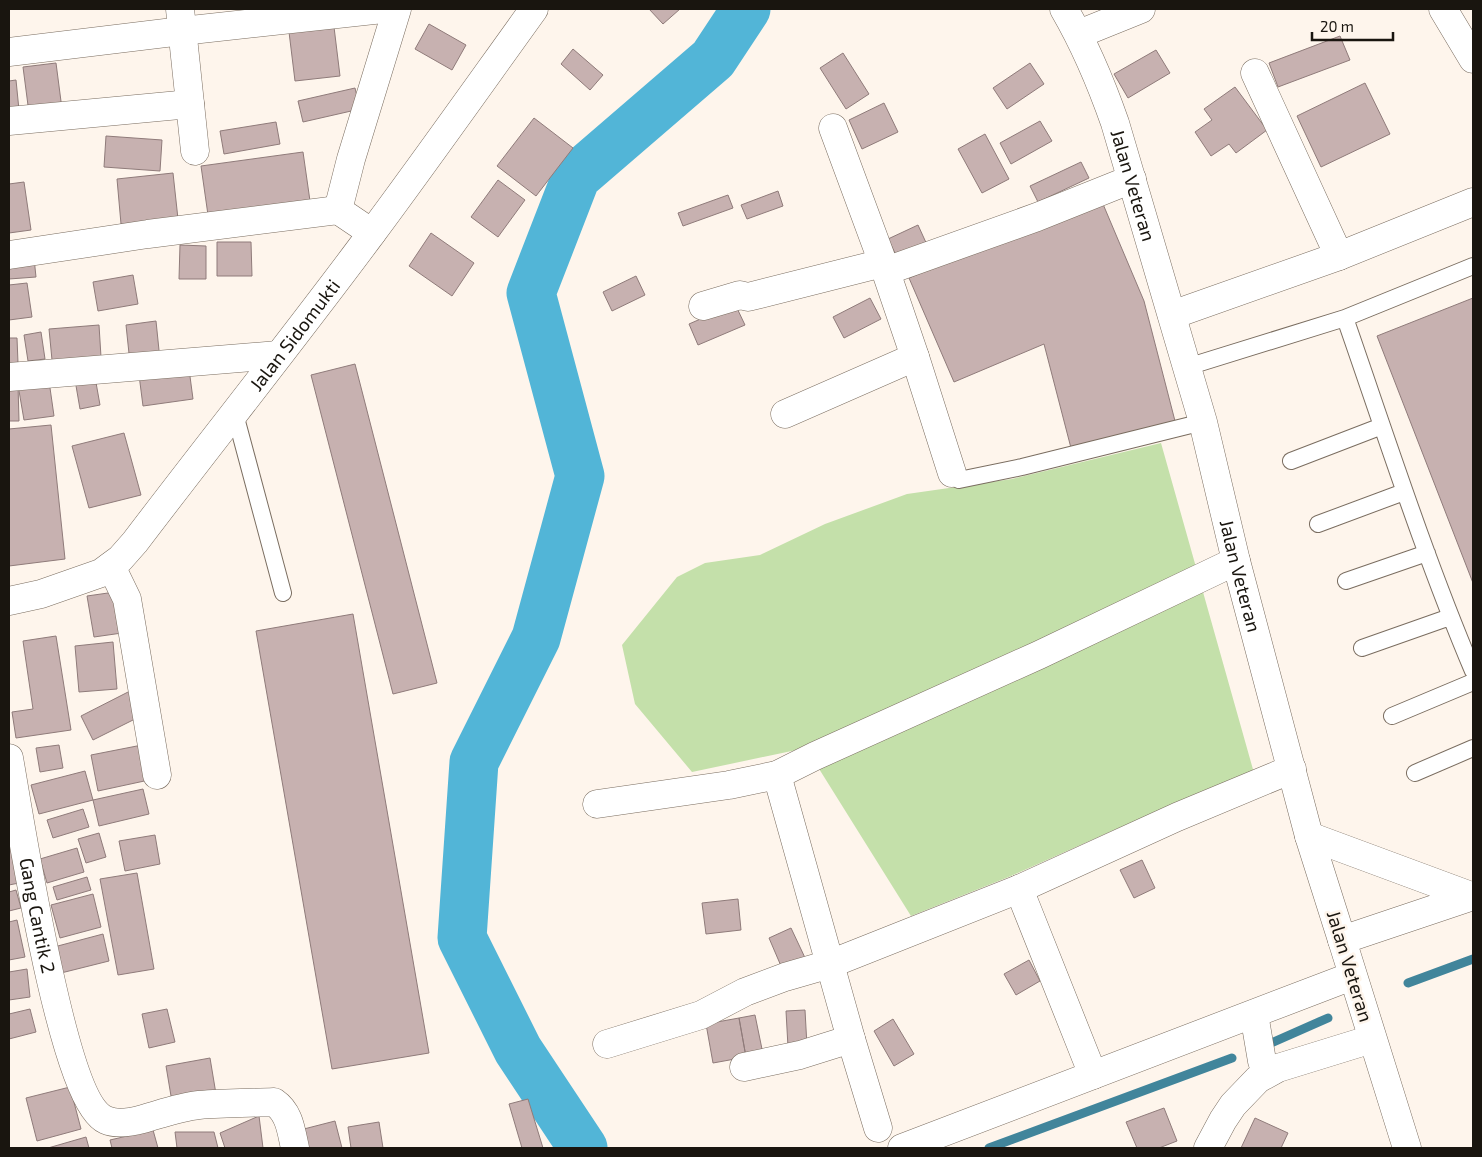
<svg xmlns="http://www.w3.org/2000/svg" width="1482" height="1157" font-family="'Exo 2',sans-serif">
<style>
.green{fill:#c4e0aa}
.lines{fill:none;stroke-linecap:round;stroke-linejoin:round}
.stream{stroke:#41859b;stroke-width:9}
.river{stroke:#52b5d7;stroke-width:49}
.building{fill:#c7b1b0;stroke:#8f7b7a}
.lane-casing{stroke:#7a6d60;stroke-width:18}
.street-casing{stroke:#7a6d60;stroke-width:29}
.secondary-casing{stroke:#7a6d60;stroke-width:29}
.primary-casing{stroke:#7a6d60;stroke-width:29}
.lane{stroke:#fff;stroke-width:16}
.street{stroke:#fff;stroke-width:28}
.secondary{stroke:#fff;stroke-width:28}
.primary{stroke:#fff;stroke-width:28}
.labels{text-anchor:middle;stroke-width:5;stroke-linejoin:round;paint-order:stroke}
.street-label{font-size:19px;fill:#19150f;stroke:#fef5ec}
</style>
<rect width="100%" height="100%" fill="#fef5ec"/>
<path class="green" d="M1161,443l93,330 -140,57 -103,46 -100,40 -105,-168 -114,24 -57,-68 -13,-59 55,-68 28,-14 55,-8 65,-31 82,-30 105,-15z"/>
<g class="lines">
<path class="stream" d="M1408,983l65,-24
M1269,1044l59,-26
M989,1148l243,-90"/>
<path class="river" d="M583,1148l-65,-98 -56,-112 12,-176 62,-124 44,-162 -49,-183 45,-116 137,-118 33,-50"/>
</g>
<path class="building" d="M649,9h31l-17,15z
M429,24l37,21 -14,25 -37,-21z
M334,27l6,49 -45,5 -6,-49z
M1340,36l10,24 -72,27 -9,-24z
M573,49l30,26 -13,15 -29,-26z
M1156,50l14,23 -42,25 -14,-24z
M843,53l26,41 -23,15 -26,-41z
M56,63l6,46 -33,4 -6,-46z
M1030,63l14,21 -37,25 -14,-21z
M16,80l3,30 -10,1v-30z
M1365,83l25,51 -69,33 -24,-51z
M1235,87l32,43 -31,23 -7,-9 -18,12 -16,-24 17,-12 -8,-11z
M355,88l5,21 -57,13 -5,-21z
M884,103l14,29 -36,17 -13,-29z
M534,118l39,30 -37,48 -39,-30z
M1040,121l12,20 -41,23 -11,-21z
M276,122l4,22 -56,10 -4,-23z
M985,134l24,45 -27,14 -24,-44z
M106,136l56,4 -2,31 -56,-4z
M303,152l7,49 -102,14 -7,-49z
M1081,162l8,16 -51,24 -8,-16z
M173,173l5,46 -57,5 -4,-45z
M498,180l27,20 -27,37 -27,-20z
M24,182l7,48 -22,3v-49z
M778,191l5,15 -36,13 -6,-14z
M728,195l5,13 -50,18 -5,-13z
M1100,197l44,104 31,120 -104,27 -27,-104 -90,38 -45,-104z
M918,225l10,22 -29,14 -11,-22z
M431,233l43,30 -22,33 -43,-30z
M217,242h34l1,34h-35z
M180,245l26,1v33h-27z
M34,258l2,19 -27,2v-19z
M133,275l5,29 -40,7 -5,-29z
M636,276l9,19 -33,16 -9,-19z
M27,283l5,34 -23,3v-35z
M870,298l11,21 -37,19 -11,-21z
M1473,298v285l-96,-247z
M735,304l10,21 -47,20 -9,-21z
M156,321l4,39 -30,3 -4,-38z
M99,325l2,32 -49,3 -3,-31z
M41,332l4,27 -17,2 -4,-26z
M9,338h8l1,25h-9z
M355,364l82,319 -44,11 -82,-319z
M189,369l4,30 -50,7 -4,-31z
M95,377l5,28 -20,4 -5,-29z
M49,381l5,35 -30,4 -6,-35z
M9,385h9l1,36h-10z
M51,425l14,134 -56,7v-137z
M124,433l17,62 -52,13 -17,-62z
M115,592l7,41 -28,4 -7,-41z
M353,614l76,439 -97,16 -76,-438z
M56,636l15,94 -55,8 -4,-26 21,-3 -10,-68z
M113,642l4,47 -38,3 -4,-46z
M130,691l13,24 -50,25 -12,-24z
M59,745l4,23 -23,4 -4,-24z
M142,745l7,35 -51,11 -7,-36z
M85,771l8,29 -54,14 -8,-29z
M143,789l6,25 -50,12 -6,-26z
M83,809l6,18 -36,11 -6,-18z
M99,833l7,24 -20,6 -8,-24z
M155,835l5,29 -35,7 -6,-30z
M9,839l10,44 -10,2z
M77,848l7,24 -37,11 -7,-24z
M1142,860l13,28 -21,10 -14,-28z
M137,873l17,96 -36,6 -18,-96z
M87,877l4,13 -34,10 -4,-13z
M16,890l5,18 -12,3v-19z
M93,894l8,33 -41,11 -9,-33z
M738,899l3,31 -35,4 -4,-31z
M17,920l8,37 -16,3v-38z
M791,928l16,34 -23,11 -15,-35z
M103,934l6,27 -48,12 -7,-26z
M1029,960l11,21 -24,14 -12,-21z
M27,969l3,28 -21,3v-28z
M30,1009l6,23 -27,7v-25z
M167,1009l8,33 -26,6 -7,-34z
M805,1010l2,36 -19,1 -2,-36z
M755,1015l8,39 -17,3 -7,-39z
M739,1018l7,39 -33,6 -7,-39z
M893,1019l21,35 -20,12 -20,-35z
M210,1058l6,36 -44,8 -6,-36z
M70,1087l11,42 -44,12 -11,-43z
M528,1099l15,49h-21l-13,-44z
M1164,1108l13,33 -18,7h-22l-11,-26z
M259,1116l4,32h-38l-5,-15z
M1255,1118l33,15 -7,15h-40z
M335,1121l7,27h-37l-5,-18z
M379,1122l4,26h-32l-3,-21z
M153,1130l5,18h-46l-2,-8z
M175,1132h39l4,16h-41z
M86,1137l3,11h-41z"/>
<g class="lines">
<g class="lane-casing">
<path id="lane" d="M1473,266l-128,52c41,118 79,237 128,353
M1187,367l158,-49
M235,414l48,179
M1291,461l91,-35
M952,473l3,5 4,2 63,-13 181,-45
M1318,524l86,-32
M1346,581l81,-28
M1362,648l88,-31
M1392,716l81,-34
M1415,773l58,-25"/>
</g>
<g class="street-casing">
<g id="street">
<path d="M180,9l15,142"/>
<path d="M1443,9l30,50"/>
<path d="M1079,34l62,-25"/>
<path d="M9,52l173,-21 201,-22"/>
<path d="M1255,73l84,183"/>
<path d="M9,121l181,-17"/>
<path d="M833,128l50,135 32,94 37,116"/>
<path d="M372,233l-34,-23 13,-51 46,-150"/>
<path d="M9,255l139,-21 190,-24"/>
<path d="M886,271l151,-54 95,-38"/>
<path d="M703,306l37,-11 8,2 135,-34"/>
<path d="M1172,315l167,-59 134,-54"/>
<path d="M9,377l269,-22"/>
<path d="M785,414l130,-57"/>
<path d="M111,566l16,33 30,176"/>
<path id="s1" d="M9,758c10,55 53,344 97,362 11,5 26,2 37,-1 18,-5 37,-12 56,-14 25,-2 50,-2 75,-3 16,11 17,29 21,46"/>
<path d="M777,775l74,264 27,89"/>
<path d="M597,804l132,-19 48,-10 38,-19 224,-101 197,-94"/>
<path d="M1019,889l74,186"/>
<path d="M1254,1014l8,47 5,12"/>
<path d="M607,1044l94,-29 44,-23 40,-15 45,-13 189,-75 158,-72 115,-48"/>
<path d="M744,1067l56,-12 51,-16"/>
<path d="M902,1148l450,-172"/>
<path d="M1208,1148l15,-28 10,-15 25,-26 20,-11 94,-29"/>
</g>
</g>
<g class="secondary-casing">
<g id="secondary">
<path id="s2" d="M1064,9c21,36 37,74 51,114l88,299 33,139 73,275 33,104"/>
<path id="s3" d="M9,601l32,-7 60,-21 19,-14 15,-17c79,-104 160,-205 237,-309 55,-74 108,-149 162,-224"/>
</g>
</g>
<g class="primary-casing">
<path id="primary" d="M1309,836l162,60
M1407,1148l-65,-208 131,-44"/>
</g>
<use href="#lane" class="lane"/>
<use href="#street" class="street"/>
<use href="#secondary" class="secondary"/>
<use href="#primary" class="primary"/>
</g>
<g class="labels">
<g class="street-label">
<text dy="7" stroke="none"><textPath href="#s2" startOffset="190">Jalan Veteran</textPath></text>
<text dy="7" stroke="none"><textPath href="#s3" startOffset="404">Jalan Sidomukti</textPath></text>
<text dy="7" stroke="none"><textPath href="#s2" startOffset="595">Jalan Veteran</textPath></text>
<text dy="7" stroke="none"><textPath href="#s1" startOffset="160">Gang Cantik 2</textPath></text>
<text transform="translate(1350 966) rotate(73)" y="7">Jalan Veteran</text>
</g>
</g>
<rect width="1482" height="1157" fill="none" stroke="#19150f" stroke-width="20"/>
<path d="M1312 32v8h81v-8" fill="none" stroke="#19150f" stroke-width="2.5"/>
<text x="1320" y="32" font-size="15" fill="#19150f" stroke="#fef5ec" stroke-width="4" paint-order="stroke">20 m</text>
</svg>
